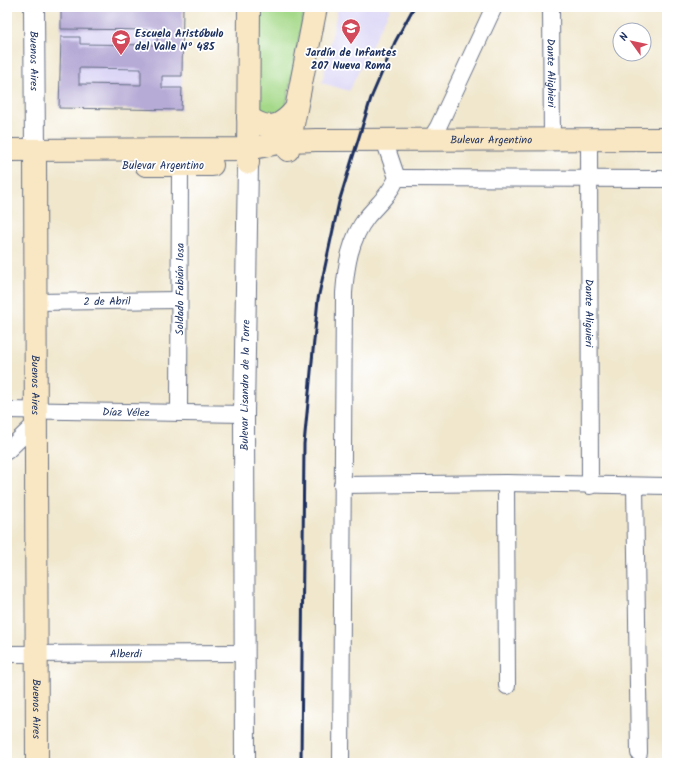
<svg xmlns="http://www.w3.org/2000/svg" width="674" height="770" font-family="Kalam,sans-serif">
<style>
.built{fill:#dcd6f6}
.green{fill:#a5d989;stroke:#608474}
.building{fill:#b6aad6;fill-rule:evenodd}
.lines{fill:none;stroke-linecap:round;stroke-linejoin:round}
.minor-casing{stroke:#666f85;stroke-width:18}
.tertiary-casing{stroke:#666f85;stroke-width:22}
.secondary-casing{stroke:#666f85;stroke-width:24}
.minor{stroke:#fff;stroke-width:16}
.tertiary{stroke:#fff;stroke-width:20}
.secondary{stroke:#f9e7c3;stroke-width:22}
.rail{stroke:#1b2f5e;stroke-width:3}
.labels{text-anchor:middle;stroke-width:3.5;stroke-linejoin:round;paint-order:stroke}
.poi-label{font-size:11px;font-weight:bold;fill:#1b2f5e;stroke:#fff;text-anchor:start}
.street-label{font-size:11px;fill:#1b2f5e;stroke:#fff}
</style>
<rect width="100%" height="100%" fill="#fff"/>
<filter id="ink" filterUnits="userSpaceOnUse"><feTurbulence type="fractalNoise" baseFrequency=".025" numOctaves="2"/><feDisplacementMap in="SourceGraphic" scale="8" xChannelSelector="R" yChannelSelector="G"/><feConvolveMatrix kernelMatrix="1 2 1 2 8 2 1 2 1" color-interpolation-filters="sRGB"/></filter>
<filter id="wash" filterUnits="userSpaceOnUse"><feTurbulence type="fractalNoise" baseFrequency=".012" numOctaves="4" result="noise"/><feDisplacementMap in="SourceGraphic" scale="16" xChannelSelector="R" yChannelSelector="G"/><feGaussianBlur stdDeviation="0.9" result="paint"/><feColorMatrix in="noise" values="0 0 0 0 0 0 0 0 0 0 0 0 0 0 0 0 0 1.4 0 .05"/><feComposite in="paint" operator="in"/></filter>
<g filter="url(#wash)">
<rect width="100%" height="100%" fill="#f0e7cd"/>
<path class="built" d="M61,7h122l-2,103 -122,-2z
M338,7h53l-42,84 -27,-8z"/>
<path class="green" d="M257,7h48l-20,105 -15,9 -13,-4z"/>
<g id="blocks">
<path class="building" d="M61,7h122l-1,69h-20v12h20l-1,22 -122,-2 2,-71h19v7l77,1 1,-15 -97,-1zM79,68l62,1v16l-62,-1z"/>
</g>
</g>
<g filter="url(#ink)">
<use href="#blocks" fill-opacity="0" stroke="#666f85" stroke-width="1"/>
<g class="lines">
<g class="minor-casing">
<g id="minor">
<path id="s1" d="M551,7l1,132"/>
<path id="s2" d="M589,139l1,347"/>
<path d="M430,140l8,-13 56,-120"/>
<path d="M397,178l270,1"/>
<path id="s3" d="M36,302l142,-2"/>
<path id="s4" d="M7,410l237,4"/>
<path id="s5" d="M179,413l1,-248"/>
<path d="M7,451l29,-28"/>
<path d="M506,483l1,203"/>
<path d="M342,485l164,-2 161,3"/>
<path d="M635,486l4,267"/>
<path id="s6" d="M7,654l238,-1"/>
<path d="M341,763l3,-470c2,-27 6,-54 23,-76 11,-13 23,-23 30,-39l-13,-38"/>
</g>
</g>
<g class="tertiary-casing">
<g id="tertiary">
<path id="s7" d="M34,7l1,143"/>
<path id="s8" d="M245,763l-1,-349 4,-250"/>
</g>
</g>
<g class="secondary-casing">
<g id="secondary">
<path d="M248,117c20,14 32,11 47,-7"/>
<path id="s9" d="M7,150l241,-1 41,-8 27,-1 351,-1"/>
<path id="s10" d="M35,150l2,613"/>
<path d="M288,150l28,-143"/>
<path d="M248,163l1,-156"/>
<path d="M146,165h66"/>
</g>
</g>
<use href="#minor" class="minor"/>
<use href="#tertiary" class="tertiary"/>
<use href="#secondary" class="secondary"/>
<path class="rail" d="M301,763l3,-319 14,-145 21,-97 32,-104 24,-56 19,-35"/>
</g>
</g>
<defs>
<g id="school-pin" transform="scale(1)"><path d="M0 17L-7.5 6A9.5 9.5 0 1 1 7.5 6Z" fill="#d1495b" stroke="#fff"/><path d="M0-5L7-2L0 1L-7-2ZM-4 1L0 2.5L4 1V4Q0 6-4 4Z" fill="#fff"/></g>
</defs>
<g fill-rule="evenodd">
<use href="#school-pin" x="351" y="28"/>
<use href="#school-pin" x="121" y="39"/>
</g>
<g class="labels">
<g class="poi-label">
<text x="135" y="37">Escuela Aristóbulo<tspan x="135" dy="13">del Valle Nº 485</tspan></text>
<text x="351" y="56" text-anchor="middle">Jardín de Infantes<tspan x="351" dy="13">207 Nueva Roma</tspan></text>
</g>
<g class="street-label">
<text dy="4" stroke="none"><textPath href="#s7" startOffset="54">Buenos Aires</textPath></text>
<text dy="4" stroke="none"><textPath href="#s1" startOffset="66">Dante Alighieri</textPath></text>
<text dy="4" stroke="none"><textPath href="#s9" startOffset="485">Bulevar Argentino</textPath></text>
<text x="163" y="169">Bulevar Argentino</text>
<text dy="4" stroke="none"><textPath href="#s5" startOffset="124">Soldado Fabián Iosa</textPath></text>
<text dy="4" stroke="none"><textPath href="#s3" startOffset="71">2 de Abril</textPath></text>
<text dy="4" stroke="none"><textPath href="#s2" startOffset="174">Dante Aliguieri</textPath></text>
<text dy="4" stroke="none"><textPath href="#s10" startOffset="235">Buenos Aires</textPath></text>
<text dy="4" stroke="none"><textPath href="#s8" startOffset="378">Bulevar Lisandro de la Torre</textPath></text>
<text dy="4" stroke="none"><textPath href="#s4" startOffset="119">Díaz Vélez</textPath></text>
<text dy="4" stroke="none"><textPath href="#s6" startOffset="119">Alberdi</textPath></text>
<text dy="4" stroke="none"><textPath href="#s10" startOffset="559">Buenos Aires</textPath></text>
</g>
</g>
<rect width="674" height="770" fill="none" stroke="#fff" stroke-width="24"/>
<g transform="translate(632 42) rotate(303)"><circle r="19" fill="#ffffff" stroke="#a4acbf"/>
<path d="M0-3L7 15L0 10L-7 15Z" fill="#d1495b"/>
<text y="-6" font-size="11" font-weight="bold" text-anchor="middle" fill="#1b2f5e">N</text>
</g>
</svg>
